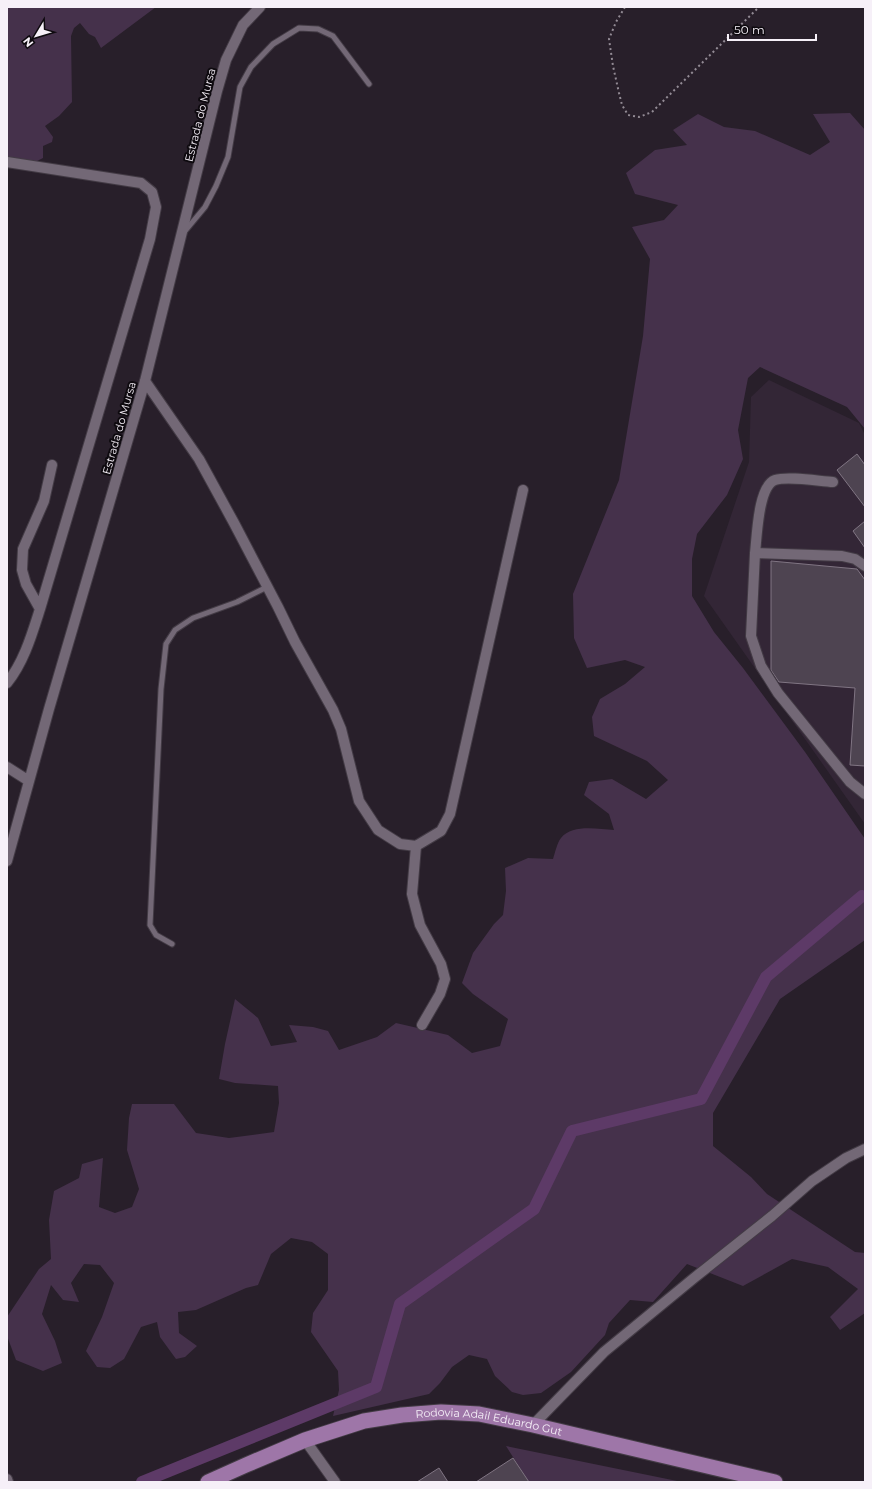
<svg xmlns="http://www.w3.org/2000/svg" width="872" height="1489" font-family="Montserrat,sans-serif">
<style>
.built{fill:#332636}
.green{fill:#45314b}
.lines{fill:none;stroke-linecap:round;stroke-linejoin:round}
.canal{stroke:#5d3a67;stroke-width:12}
.building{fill:#4e4451;stroke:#807583}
.service-casing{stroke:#433b45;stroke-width:7}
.minor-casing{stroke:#433b45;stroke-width:12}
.primary-casing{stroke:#433b45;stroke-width:17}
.path{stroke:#938b95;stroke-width:2;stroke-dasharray:2 3;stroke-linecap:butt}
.service{stroke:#736876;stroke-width:5}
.minor{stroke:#736876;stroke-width:10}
.primary{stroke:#9e76a8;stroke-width:15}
.labels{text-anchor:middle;stroke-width:4;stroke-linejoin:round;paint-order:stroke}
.street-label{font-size:11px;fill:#f6f0f8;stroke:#0e0a0f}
</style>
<rect width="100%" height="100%" fill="#281f2a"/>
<path class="built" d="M769,380l90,43 6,12v389l-161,-228 45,-134 2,-65z"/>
<path class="green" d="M7,7h149l-55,41 -6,-11 -6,-3 -9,-11 -6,5 -3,8 1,66 -13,14 -14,10 8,11 -1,5 -9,4v12l-12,6 -24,2z
M850,113l15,17v299l-18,-22 -87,-40 -12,11 -10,52 5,29 -16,36 -30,39 -5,25v37l22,36 29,36 62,84 60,87v101l-85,59 -67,114v33l38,31 16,17 88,58 10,1v60l-25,17 -10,-13 28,-28 -30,-22 -36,-8 -49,27 -56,-22 -34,38 -23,-2 -21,23 -4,12 -34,37 -30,21 -18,2 -11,-3 -17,-16 -8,-17 -18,-4 -17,12 -12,16 -11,11 -96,22 6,-26 -1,-19 -27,-39 2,-19 15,-23v-36l-16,-12 -21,-4 -20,16 -13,31 -12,3 -50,22 -18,2 1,21 18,13 -12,11 -9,2 -16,-22 -3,-15 -16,5 -17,32 -14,9 -13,-1 -11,-16 16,-34 12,-34 -14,-18 -16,-1 -13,19 8,19 -16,-2 -12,-15 -9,29 13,27 7,22 -19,8 -27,-11 -9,-24v-19l32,-48 12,-10 -2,-39 5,-29 25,-13 3,-14 21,-6 -4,49 16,6 17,-6 7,-18 -12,-39 2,-32 3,-14h42l22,29 33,5 45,-6 5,-29 -1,-17 -43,-3 -16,-4 6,-35 10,-45 23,19 13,28 26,-4 -8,-17 24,2 15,4 11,19 38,-13 19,-14 52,12 24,18 28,-7 8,-27 -35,-25 -11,-11 11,-30 21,-29 9,-9 3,-24 -1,-23 23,-10 25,1c2,-6 4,-16 8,-21 11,-14 36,-9 53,-8l-5,-16 -25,-19 5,-13 23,-3 34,20 22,-19 -21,-19 -53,-25 -2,-19 8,-18 25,-15 20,-17 -20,-7 -38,8 -13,-30 -1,-44 46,-114 24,-144 7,-77 -18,-32 32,-7 14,-15 -43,-11 -9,-21 29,-23 32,-5 -14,-15 25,-16 26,13 31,4 55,24 20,-13 -17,-28z
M506,1446l176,36h-153z"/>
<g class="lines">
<path class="canal" d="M142,1482l234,-95 24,-83 134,-95 38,-78 129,-32 65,-122 96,-81"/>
</g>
<path class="building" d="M857,454l8,11v42l-28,-37z
M865,521v27l-12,-17z
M771,561l86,8 8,11v186l-15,-1 5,-77 -76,-6 -8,-12z
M513,1458l16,24h-53z
M439,1468l9,14h-31z"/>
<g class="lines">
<g class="service-casing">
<path id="service" d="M185,231l20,-24 11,-21 12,-29 12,-70 11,-20 22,-23 26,-16 19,1 15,7 36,48
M172,944l-16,-9 -6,-10 11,-236 5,-45 9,-14 18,-12 44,-16 30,-15"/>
</g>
<g class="minor-casing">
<path id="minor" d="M7,162l134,21 11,9 4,15 -6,32 -110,370
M145,381l54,78 35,64 44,84 17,35 38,68 8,19 18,72 19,29 22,14 16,2 25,-15 9,-17 73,-324
M833,482c-15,-1 -45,-6 -58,-2 -17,6 -18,57 -20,73l87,3 13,3 10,7
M755,553l-4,83 10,30 17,27 72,89 15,12
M7,683c17,-21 25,-49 33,-74l-14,-25 -4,-14 1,-21 21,-48 8,-36
M7,767l22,14
M416,846l-4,48 8,31 21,39 4,15 -5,15 -18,31
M7,861l42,-152 96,-328 72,-290 9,-31 17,-35 17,-18
M533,1425l71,-73 90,-74 78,-62 40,-35 34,-23 19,-9
M305,1440l30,42
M7,1479l1,3"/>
</g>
<g class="primary-casing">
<g id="primary">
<path id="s1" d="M208,1482l38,-17 59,-25 59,-19 38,-6 39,-3 38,2 54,11 242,57"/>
</g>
</g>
<path class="path" d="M625,7l-9,15 -7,17 4,27 6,27 3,12 6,10 11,2 13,-5 107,-105"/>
<use href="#service" class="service"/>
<use href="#minor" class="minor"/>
<use href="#primary" class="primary"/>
</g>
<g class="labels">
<g class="street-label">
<text transform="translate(200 115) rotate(-76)" y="4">Estrada do Mursa</text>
<text transform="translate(119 428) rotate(-74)" y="4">Estrada do Mursa</text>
<text dy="4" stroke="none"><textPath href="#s1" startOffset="294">Rodovia Adail Eduardo Gut</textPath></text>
</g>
</g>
<rect width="872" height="1489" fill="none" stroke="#f6f0f8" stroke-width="16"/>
<g transform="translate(36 36) rotate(232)" stroke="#0e0a0f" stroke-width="3" paint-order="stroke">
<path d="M0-3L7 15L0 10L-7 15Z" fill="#f6f0f8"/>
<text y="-6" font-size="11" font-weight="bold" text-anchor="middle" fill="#f6f0f8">N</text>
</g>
<path d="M728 34v6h88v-6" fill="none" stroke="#f6f0f8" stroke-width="2"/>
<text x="734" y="34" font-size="12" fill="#f6f0f8" stroke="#0e0a0f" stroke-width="3" paint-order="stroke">50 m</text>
</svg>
